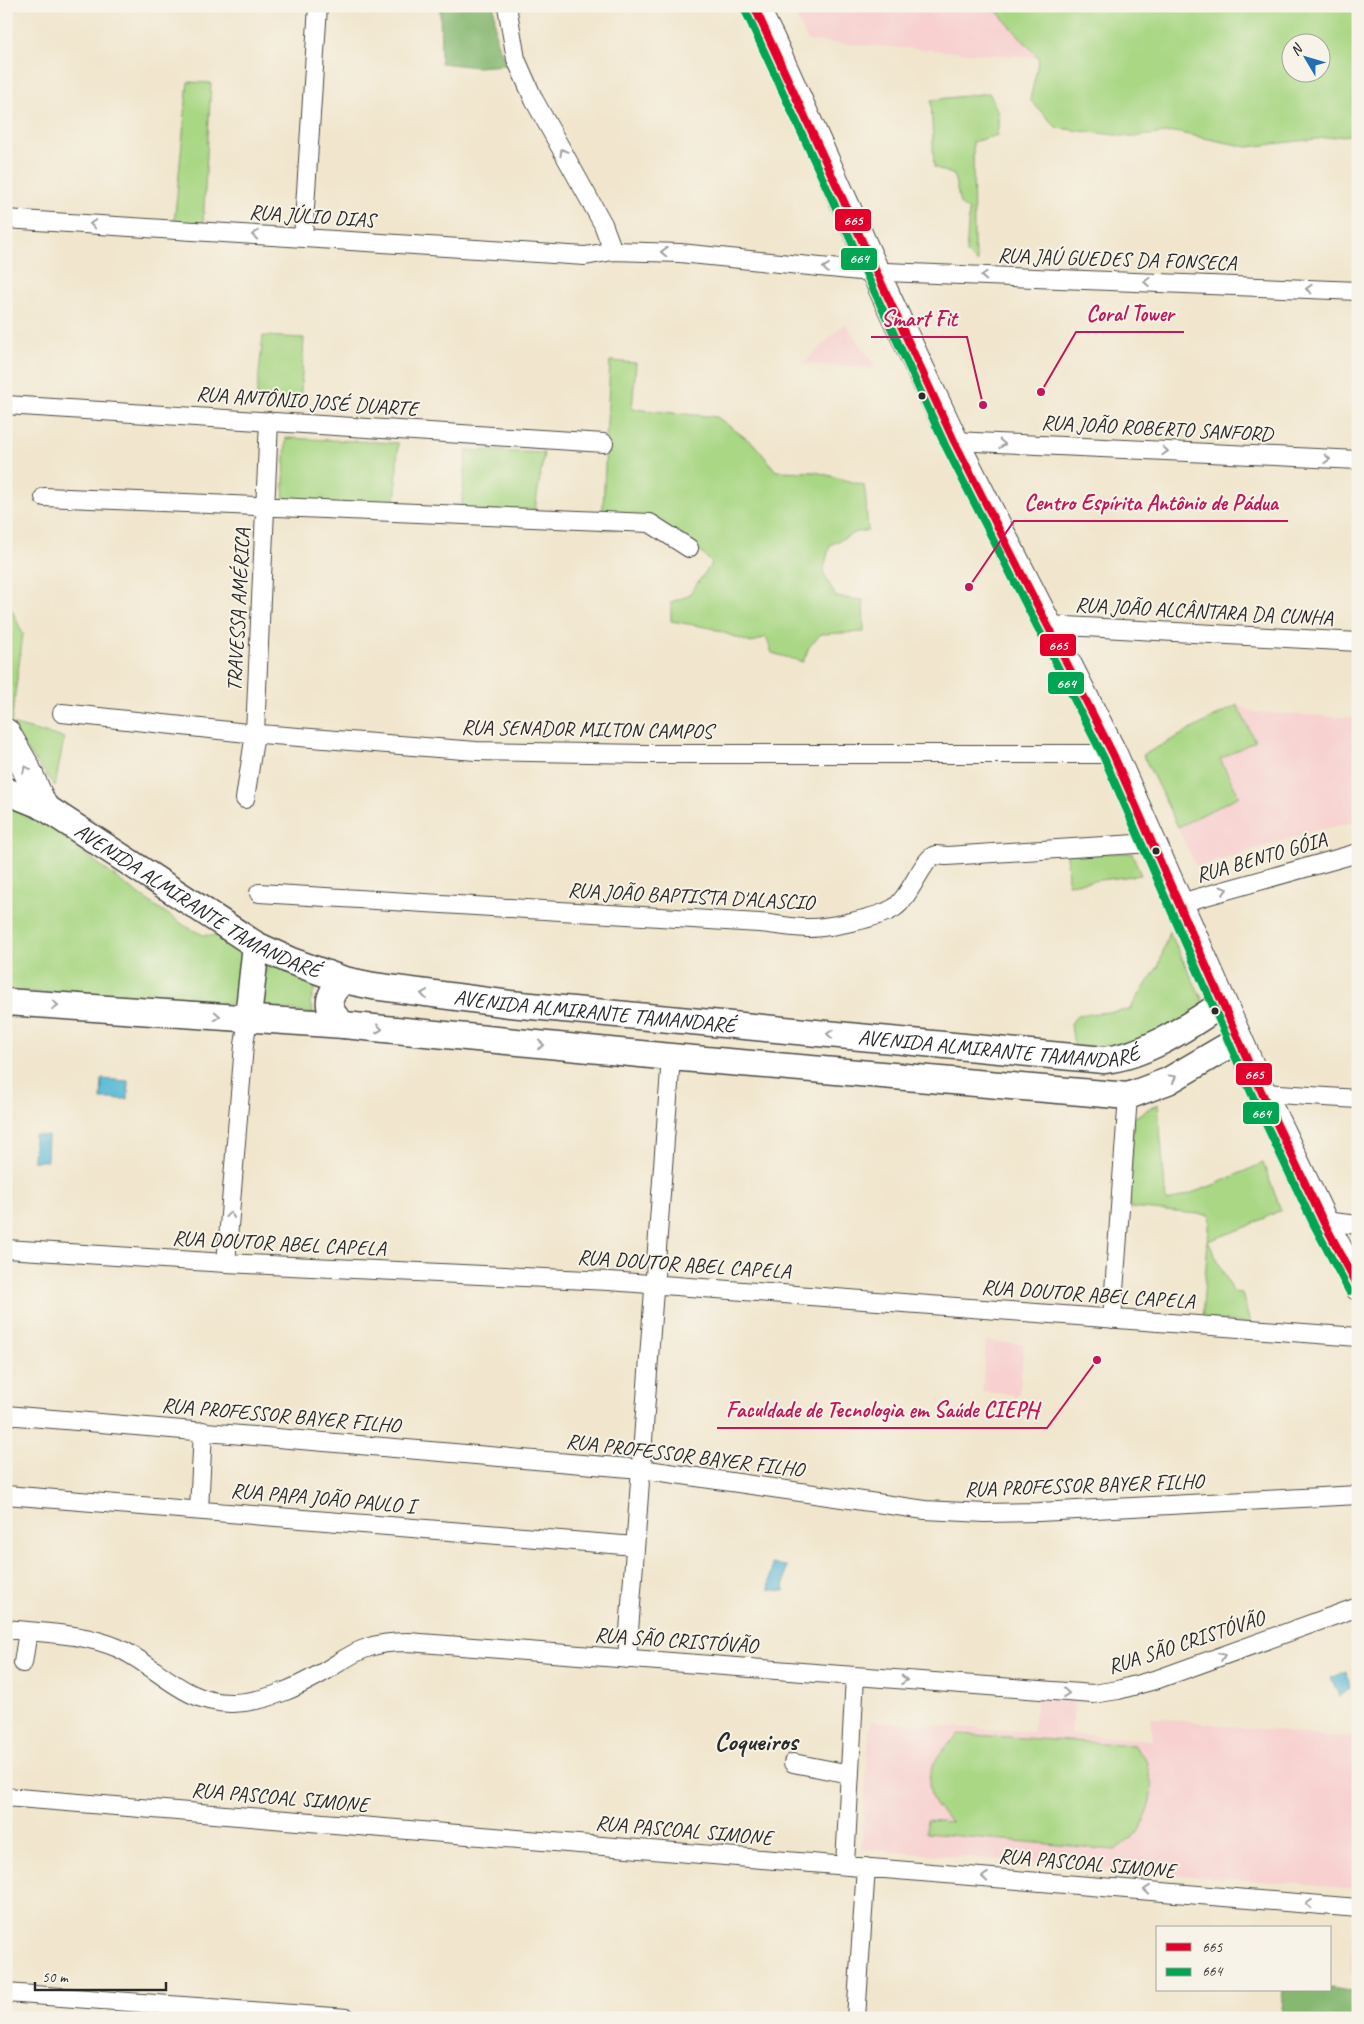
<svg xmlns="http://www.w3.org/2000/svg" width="1364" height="2024" font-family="Caveat,sans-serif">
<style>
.built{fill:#f7d0cf}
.green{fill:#a9d784;stroke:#6a8158;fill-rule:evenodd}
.forest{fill:#86b872;stroke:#58724e}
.water{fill:#59b8d7;stroke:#427281}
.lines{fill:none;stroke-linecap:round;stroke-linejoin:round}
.minor-casing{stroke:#494743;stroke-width:20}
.secondary-casing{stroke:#494743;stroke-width:29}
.primary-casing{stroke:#494743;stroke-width:30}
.motorway-casing{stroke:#494743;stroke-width:30}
.minor{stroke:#fff;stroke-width:18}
.secondary{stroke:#fff;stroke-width:26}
.primary{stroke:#fff;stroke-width:28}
.motorway{stroke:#fff;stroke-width:28}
.bus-1-casing{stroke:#f7f3e8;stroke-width:11}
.bus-2-casing{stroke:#f7f3e8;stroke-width:11}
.bus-1{stroke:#e4002b;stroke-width:8}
.bus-2{stroke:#00a651;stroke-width:8}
.oneway{stroke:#a0a0a0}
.bus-dot{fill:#2b2b2b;stroke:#f7f3e8;stroke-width:2}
.labels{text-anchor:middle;stroke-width:4;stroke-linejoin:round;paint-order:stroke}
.street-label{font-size:21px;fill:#2b2b2b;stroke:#f7f3e8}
.district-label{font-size:26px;font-weight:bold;fill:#2b2b2b;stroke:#f7f3e8}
.leader{fill:none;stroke:#c2185b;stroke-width:2}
.callout-dot{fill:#c2185b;stroke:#f7f3e8;stroke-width:2}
.callout-label{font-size:22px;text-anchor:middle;font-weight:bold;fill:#c2185b;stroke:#f7f3e8;stroke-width:4;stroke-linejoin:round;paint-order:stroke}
.line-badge{stroke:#f7f3e8;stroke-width:2}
.badge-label{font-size:14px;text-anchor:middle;font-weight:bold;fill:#fff}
</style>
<rect width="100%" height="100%" fill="#f7f3e8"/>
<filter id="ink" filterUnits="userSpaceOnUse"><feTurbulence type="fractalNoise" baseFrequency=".02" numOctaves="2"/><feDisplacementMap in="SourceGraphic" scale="10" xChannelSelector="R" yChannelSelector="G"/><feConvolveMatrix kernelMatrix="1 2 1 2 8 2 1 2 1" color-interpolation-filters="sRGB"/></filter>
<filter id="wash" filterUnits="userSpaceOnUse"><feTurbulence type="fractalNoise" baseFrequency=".0096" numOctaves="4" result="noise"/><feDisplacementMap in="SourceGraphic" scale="20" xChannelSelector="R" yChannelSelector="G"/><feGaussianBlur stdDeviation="1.12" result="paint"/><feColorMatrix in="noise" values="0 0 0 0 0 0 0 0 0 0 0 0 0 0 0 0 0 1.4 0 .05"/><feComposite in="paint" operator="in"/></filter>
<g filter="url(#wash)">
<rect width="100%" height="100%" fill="#f1e6cd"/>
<path class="built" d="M790,6h202l47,52 -231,-17z
M845,323l32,45 -74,-4z
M1237,705l18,7 103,6v103l-48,11 -111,35 -4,-3 -52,-109z
M986,1341l38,3 -5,51 -37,-3z
M1037,1699l38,2 -4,33 81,6 -2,-23 173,19 35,1v152l-497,-40 9,-128 163,11z
M1355,1913h3v60l-9,-1z"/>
<path class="green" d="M992,6h366v87l-4,6 4,35 -110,13 -73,-15 -44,5 -74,-9 -27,-28 9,-42zM1292,42h30v30h-30z
M188,82l23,1 -8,142 -29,-1z
M989,93c9,16 11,24 8,42l-24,7 1,103 4,18 -12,-10 3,-42 -9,-7 -6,-29 -20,-8 -3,-67z
M263,336l41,2 -4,68 -44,-4z
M610,361l26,2 -4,46 85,8 38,28 21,26 40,1 48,13c3,15 2,30 4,45l-14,3 -24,12 -7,27 13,25 27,3 1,32 -43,2 -12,13 -6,15 -31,-9 -6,-16 -15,6 -40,-15 -40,-7v-19l17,-6 24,-33 -28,-27 -21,-7h-61z
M286,438l112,5 -3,65 -112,-5z
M467,450l77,3 -9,56 -74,4z
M6,598l17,36 -12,90 53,14 -9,48 -49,-63z
M1237,705l18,36 -35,18 19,37 -61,31 -35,-72z
M6,801l29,14 93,72 57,39 18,9 22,1 16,9 4,11 -6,49 -233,-15z
M1067,853h65l9,22 -73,9z
M1169,931l37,76 -82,43 -50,-4 -3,-22 6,-9 52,-5 30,-45z
M267,958l53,26 -5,5 -5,14 4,11 -52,-8z
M1158,1104l8,98 45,-16 52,-23 18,47 -37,18 -36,13 25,51 9,1 8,31 -48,-6 8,-103 -80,-7 3,-90z
M959,1734l175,11 12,15 6,26 -3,23 -9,22 -25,19 -189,-17 1,-13 25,2c-5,-5 -13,-11 -17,-17 -16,-32 3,-50 24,-71z"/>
<path class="forest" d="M440,6h54l2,34 11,25 -31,2 -35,-4z
M1330,1988l28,4v26h-77l3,-28h46z"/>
<path class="water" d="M102,1079l26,2v18h-27z
M34,1135l14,1 -1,25h-14z
M772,1564l14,2 -2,25 -15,-2z
M1347,1671l3,18 -11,7 -8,-18z"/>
</g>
<g filter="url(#ink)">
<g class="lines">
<g class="minor-casing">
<path id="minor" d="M507,6l9,53 18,41 69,124 10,27 67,2 180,18 498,20
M6,219l579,37 28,-5
M303,238l15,-232
M6,405l598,38
M954,441l404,19
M44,497l606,26 39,25
M1048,625l310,17
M62,713l185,20 229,18 169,3h468
M245,799l10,-66 14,-312
M259,893l500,30c16,1 33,5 50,5 19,0 69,-10 85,-20 16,-10 29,-51 42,-53 3,0 8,1 11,1l204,-13
M1177,904l181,-51
M1262,1093l96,6
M1323,1221l35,4
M6,1249l220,14 383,18 749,56
M226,1263l18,-218 4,-27
M1112,1319l16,-223
M6,1415l635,54 284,41 60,3 54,-1 319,-17
M6,1495l629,51
M199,1510l4,-79
M6,1629c38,4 77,4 112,19 40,18 66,56 114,55 35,-1 66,-16 95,-33 13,-8 26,-18 40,-22 13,-5 26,-6 41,-6l685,52 25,-4 40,-11 200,-72
M627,1659l44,-602
M23,1663l5,-32
M793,1763l57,11
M6,1797l1352,111
M845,1865l10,-189
M6,1993l341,25
M856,2018l10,-151"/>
</g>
<g class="secondary-casing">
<g id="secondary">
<path id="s1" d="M6,791l37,15 213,139 35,16 53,19 29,6 137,18 594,56c42,-4 83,-33 118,-56"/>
<path d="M6,1002l338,23 327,32 457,39 40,-15 70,-41"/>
<path d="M248,1018l8,-73"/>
<path d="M344,1025c-19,-15 -19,-29 0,-45"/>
</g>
</g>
<g class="primary-casing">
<path id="primary" d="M754,6l16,32 117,260 67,143 159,313 149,339 61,128 35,65"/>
</g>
<g class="motorway-casing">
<path id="motorway" d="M6,733l19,33 18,40"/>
</g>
<use href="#minor" class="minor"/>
<use href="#secondary" class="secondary"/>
<use href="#primary" class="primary"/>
<use href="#motorway" class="motorway"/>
<g class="bus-1-casing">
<path id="bus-1" d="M754,6l200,435 159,313 149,339 61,128 35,65"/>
</g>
<g class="bus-2-casing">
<path id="bus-2" d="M745,10l200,435 159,313 149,339 61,128 35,66"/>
</g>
<use href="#bus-1" class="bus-1"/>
<use href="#bus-2" class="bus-2"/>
</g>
<defs><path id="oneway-chevron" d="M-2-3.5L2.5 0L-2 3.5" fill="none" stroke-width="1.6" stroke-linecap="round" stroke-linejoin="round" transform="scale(1.25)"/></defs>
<g class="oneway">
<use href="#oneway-chevron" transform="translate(563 152) rotate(-119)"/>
<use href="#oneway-chevron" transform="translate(93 224) rotate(-176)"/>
<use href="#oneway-chevron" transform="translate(255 235) rotate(-176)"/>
<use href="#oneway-chevron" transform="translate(664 252) rotate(-178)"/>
<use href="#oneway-chevron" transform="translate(826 268) rotate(-174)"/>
<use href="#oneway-chevron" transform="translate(984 276) rotate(-178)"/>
<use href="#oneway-chevron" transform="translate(1147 282) rotate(-178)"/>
<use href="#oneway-chevron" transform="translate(1309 289) rotate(-178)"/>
<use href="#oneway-chevron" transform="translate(1002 444) rotate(3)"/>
<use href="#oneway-chevron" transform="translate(1165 451) rotate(3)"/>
<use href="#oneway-chevron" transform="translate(1327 459) rotate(3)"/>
<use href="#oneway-chevron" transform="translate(26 769) rotate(-116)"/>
<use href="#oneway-chevron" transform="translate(1224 890) rotate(-16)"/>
<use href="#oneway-chevron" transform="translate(424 994) rotate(-172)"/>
<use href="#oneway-chevron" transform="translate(55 1005) rotate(4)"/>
<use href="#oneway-chevron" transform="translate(217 1016) rotate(4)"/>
<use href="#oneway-chevron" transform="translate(379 1029) rotate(6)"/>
<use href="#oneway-chevron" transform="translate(830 1034) rotate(-175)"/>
<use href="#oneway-chevron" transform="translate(541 1045) rotate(5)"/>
<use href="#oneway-chevron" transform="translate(1173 1078) rotate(-29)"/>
<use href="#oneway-chevron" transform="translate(230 1215) rotate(-85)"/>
<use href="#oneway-chevron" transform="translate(1222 1656) rotate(-20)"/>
<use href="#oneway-chevron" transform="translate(904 1680) rotate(4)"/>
<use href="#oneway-chevron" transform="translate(1066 1693) rotate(4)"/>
<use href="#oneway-chevron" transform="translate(985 1877) rotate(-175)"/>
<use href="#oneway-chevron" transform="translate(1147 1890) rotate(-175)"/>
<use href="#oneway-chevron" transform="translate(1309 1904) rotate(-175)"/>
</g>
</g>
<g class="bus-dot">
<circle cx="922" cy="396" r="4.5"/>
<circle cx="1156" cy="851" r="4.5"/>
<circle cx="1215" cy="1011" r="4.5"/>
</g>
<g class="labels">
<g class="street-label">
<text transform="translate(312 216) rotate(4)" y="7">RUA JÚLIO DIAS</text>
<text transform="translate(1117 259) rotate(2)" y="7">RUA JAÚ GUEDES DA FONSECA</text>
<text transform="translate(307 401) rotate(4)" y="7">RUA ANTÔNIO JOSÉ DUARTE</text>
<text transform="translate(1157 428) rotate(3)" y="7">RUA JOÃO ROBERTO SANFORD</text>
<text transform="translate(238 610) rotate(-87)" y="7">TRAVESSA AMÉRICA</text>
<text transform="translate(1204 611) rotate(3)" y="7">RUA JOÃO ALCÂNTARA DA CUNHA</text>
<text transform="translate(587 729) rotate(1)" y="7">RUA SENADOR MILTON CAMPOS</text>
<text transform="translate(1261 857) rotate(-16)" y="7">RUA BENTO GÓIA</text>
<text transform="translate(691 896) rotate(3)" y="7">RUA JOÃO BAPTISTA D'ALASCIO</text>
<text dy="7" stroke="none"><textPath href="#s1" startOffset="222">AVENIDA ALMIRANTE TAMANDARÉ</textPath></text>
<text dy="7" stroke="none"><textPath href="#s1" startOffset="642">AVENIDA ALMIRANTE TAMANDARÉ</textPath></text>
<text dy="7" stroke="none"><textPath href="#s1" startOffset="1048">AVENIDA ALMIRANTE TAMANDARÉ</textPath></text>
<text transform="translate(279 1243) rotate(3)" y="7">RUA DOUTOR ABEL CAPELA</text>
<text transform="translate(684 1264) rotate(4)" y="7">RUA DOUTOR ABEL CAPELA</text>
<text transform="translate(1088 1294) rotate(4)" y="7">RUA DOUTOR ABEL CAPELA</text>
<text transform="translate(281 1415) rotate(5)" y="7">RUA PROFESSOR BAYER FILHO</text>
<text transform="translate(685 1455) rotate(7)" y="7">RUA PROFESSOR BAYER FILHO</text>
<text transform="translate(1084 1485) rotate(-2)" y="7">RUA PROFESSOR BAYER FILHO</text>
<text transform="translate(323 1498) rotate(5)" y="7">RUA PAPA JOÃO PAULO I</text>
<text transform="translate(676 1640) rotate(4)" y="7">RUA SÃO CRISTÓVÃO</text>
<text transform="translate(1186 1642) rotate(-18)" y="7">RUA SÃO CRISTÓVÃO</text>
<text transform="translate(280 1797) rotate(5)" y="7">RUA PASCOAL SIMONE</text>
<text transform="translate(684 1830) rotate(5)" y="7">RUA PASCOAL SIMONE</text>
<text transform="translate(1087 1863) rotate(5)" y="7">RUA PASCOAL SIMONE</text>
</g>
<g class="district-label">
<text x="756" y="1750">Coqueiros</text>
</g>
</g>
<path class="leader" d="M1041 392L1076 332H1184M983 405L967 337H871M969 587L1014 521H1288M1097 1360L1047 1428H717"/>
<g class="callout-dot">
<circle cx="1041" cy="392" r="5"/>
<circle cx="983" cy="405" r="5"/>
<circle cx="969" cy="587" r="5"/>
<circle cx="1097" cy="1360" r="5"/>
</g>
<g class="callout-label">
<text x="1130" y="321">Coral Tower</text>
<text x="919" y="326">Smart Fit</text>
<text x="1151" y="510">Centro Espírita Antônio de Pádua</text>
<text x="882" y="1417">Faculdade de Tecnologia em Saúde CIEPH</text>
</g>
<g class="line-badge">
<rect x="834" y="208" width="38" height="24" rx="5" fill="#e4002b"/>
<rect x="840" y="247" width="38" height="24" rx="5" fill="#00a651"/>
<rect x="1039" y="633" width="38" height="24" rx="5" fill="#e4002b"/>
<rect x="1047" y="671" width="38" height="24" rx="5" fill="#00a651"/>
<rect x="1235" y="1062" width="38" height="24" rx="5" fill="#e4002b"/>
<rect x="1242" y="1101" width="38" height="24" rx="5" fill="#00a651"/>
</g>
<g class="badge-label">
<text x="853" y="225">665</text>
<text x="859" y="263">664</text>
<text x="1058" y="650">665</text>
<text x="1066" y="688">664</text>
<text x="1254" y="1079">665</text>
<text x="1261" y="1118">664</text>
</g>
<rect width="1364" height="2024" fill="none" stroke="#f7f3e8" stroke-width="25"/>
<rect x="1156" y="1926" width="175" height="65" fill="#f7f3e8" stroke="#a5a39c"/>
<rect x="1166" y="1943" width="25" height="8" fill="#e4002b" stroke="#a5a39c"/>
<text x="1202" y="1952" font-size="15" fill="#2b2b2b">665</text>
<rect x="1166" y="1968" width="25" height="8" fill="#00a651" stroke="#a5a39c"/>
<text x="1202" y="1976" font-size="15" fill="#2b2b2b">664</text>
<g transform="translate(1306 58) rotate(308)"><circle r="24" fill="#f7f3e8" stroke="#a5a39c"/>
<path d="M0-4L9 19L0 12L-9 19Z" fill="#1f6fb2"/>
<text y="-8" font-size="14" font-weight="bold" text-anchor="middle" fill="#2b2b2b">N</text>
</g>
<path d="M35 1982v8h131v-8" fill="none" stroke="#2b2b2b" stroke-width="2.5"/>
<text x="42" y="1982" font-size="15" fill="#2b2b2b" stroke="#f7f3e8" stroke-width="4" paint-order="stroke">50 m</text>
</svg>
